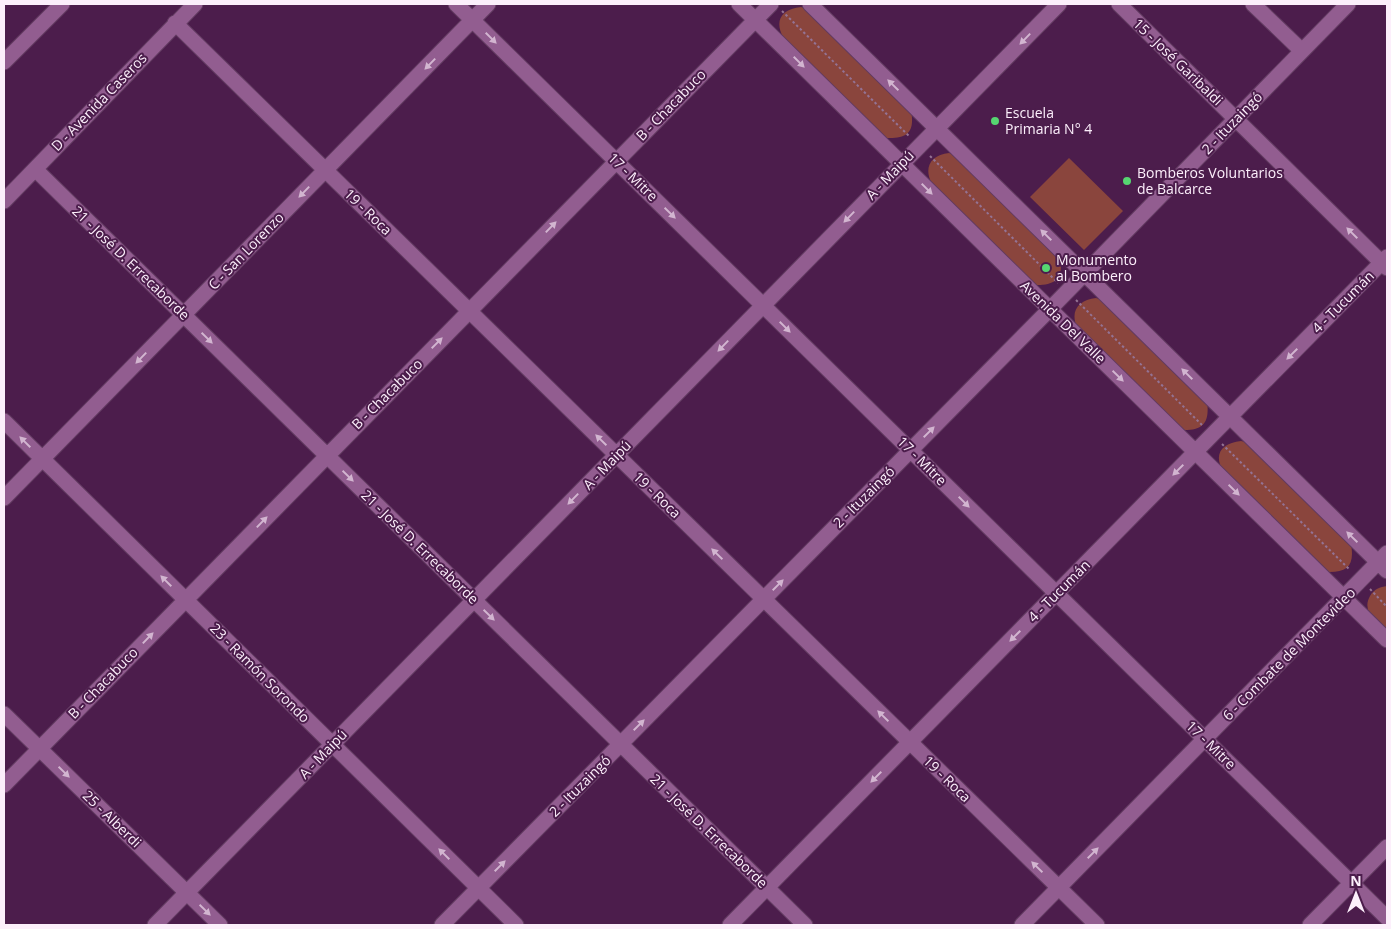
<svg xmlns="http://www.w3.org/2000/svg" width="1391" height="929" font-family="'Open Sans',sans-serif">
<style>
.green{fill:#8a453d}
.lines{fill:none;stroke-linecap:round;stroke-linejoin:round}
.minor-casing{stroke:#623b61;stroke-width:17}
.path{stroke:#947394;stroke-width:2;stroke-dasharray:2.5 2.5;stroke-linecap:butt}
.minor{stroke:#925d90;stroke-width:15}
.oneway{fill:#d2b5d0}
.poi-dot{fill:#56d671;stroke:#4c1d4c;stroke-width:2}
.labels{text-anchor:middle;stroke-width:4;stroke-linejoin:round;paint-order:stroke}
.street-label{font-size:14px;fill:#fceffb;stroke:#4c1d4c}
.poi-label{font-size:14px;fill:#fceffb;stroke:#4c1d4c;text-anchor:start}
</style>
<rect width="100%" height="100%" fill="#4c1d4c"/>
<path class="green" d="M801,7l9,3 101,100c4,22 -3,29 -25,28l-103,-101c-9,-17 -1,-28 18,-30z
M949,153l9,3 102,100c4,22 -4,30 -26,29l-102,-101c-9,-17 -1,-29 17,-31z
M1069,158l54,53 -39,39 -54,-53z
M1096,298l9,3 102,100c3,22 -4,30 -26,29l-103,-101c-9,-17 0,-29 18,-31z
M1241,441l8,2 102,101c4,22 -4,29 -25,28l-103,-101c-10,-17 -1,-28 18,-30z
M1387,586v47c-10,-11 -26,-21 -17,-37 4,-7 10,-9 17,-10z"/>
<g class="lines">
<g class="minor-casing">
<path id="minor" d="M456,4l931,914
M739,4l648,636
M810,4l577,567
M1119,4l268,264
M1253,4l49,47
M175,23l922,902
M4,62l58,-58
M35,169l770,756
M4,201l191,-197
M4,421l512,504
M4,498l484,-494
M4,714l216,211
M4,785l767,-781
M155,925l904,-921
M442,925l608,-616 298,-305
M730,925l657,-668
M1022,925l365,-372
M1310,925l77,-78"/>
</g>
<path class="path" d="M782,11l128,126
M930,156l128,127
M1076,300l126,125
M1222,444l128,126
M1370,589l17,18"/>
<use href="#minor" class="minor"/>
</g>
<defs><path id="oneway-solid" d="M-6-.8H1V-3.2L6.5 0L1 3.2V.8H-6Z" transform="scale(1.25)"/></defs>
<g class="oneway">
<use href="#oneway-solid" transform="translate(491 38) rotate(45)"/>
<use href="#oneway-solid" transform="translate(1025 39) rotate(134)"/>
<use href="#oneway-solid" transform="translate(799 62) rotate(45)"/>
<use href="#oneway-solid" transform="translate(430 64) rotate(134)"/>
<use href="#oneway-solid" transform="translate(893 85) rotate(-136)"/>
<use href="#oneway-solid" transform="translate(927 189) rotate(45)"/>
<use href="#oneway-solid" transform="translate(304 192) rotate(134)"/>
<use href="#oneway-solid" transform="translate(670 213) rotate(44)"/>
<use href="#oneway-solid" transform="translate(849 217) rotate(134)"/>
<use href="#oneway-solid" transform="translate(551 227) rotate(-46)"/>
<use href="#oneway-solid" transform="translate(1352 233) rotate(-135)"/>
<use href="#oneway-solid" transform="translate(1046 235) rotate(-135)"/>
<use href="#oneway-solid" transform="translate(785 327) rotate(45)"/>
<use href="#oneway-solid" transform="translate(207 338) rotate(44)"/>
<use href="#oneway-solid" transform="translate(437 343) rotate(-45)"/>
<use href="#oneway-solid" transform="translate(723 346) rotate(134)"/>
<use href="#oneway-solid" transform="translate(1292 354) rotate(135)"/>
<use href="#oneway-solid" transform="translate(141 358) rotate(134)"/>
<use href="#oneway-solid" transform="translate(1187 374) rotate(-135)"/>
<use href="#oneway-solid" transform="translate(1118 376) rotate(44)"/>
<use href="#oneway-solid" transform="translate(929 432) rotate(-45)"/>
<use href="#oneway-solid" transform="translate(601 440) rotate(-136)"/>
<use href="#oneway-solid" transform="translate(25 442) rotate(-135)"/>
<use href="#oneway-solid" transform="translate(1178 470) rotate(135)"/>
<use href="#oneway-solid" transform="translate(348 476) rotate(44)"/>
<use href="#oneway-solid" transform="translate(1234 490) rotate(44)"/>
<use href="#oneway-solid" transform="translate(573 499) rotate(134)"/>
<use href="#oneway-solid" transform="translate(964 502) rotate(45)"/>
<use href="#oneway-solid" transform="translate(262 522) rotate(-46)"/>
<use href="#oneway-solid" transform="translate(1352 537) rotate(-136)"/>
<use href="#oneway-solid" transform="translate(717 554) rotate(-136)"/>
<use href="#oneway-solid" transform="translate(166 581) rotate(-135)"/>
<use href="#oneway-solid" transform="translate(778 585) rotate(-45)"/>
<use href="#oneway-solid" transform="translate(489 615) rotate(44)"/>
<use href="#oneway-solid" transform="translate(1015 636) rotate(135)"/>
<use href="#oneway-solid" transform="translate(148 638) rotate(-46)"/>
<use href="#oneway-solid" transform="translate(883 716) rotate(-136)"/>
<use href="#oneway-solid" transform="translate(639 725) rotate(-45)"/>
<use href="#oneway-solid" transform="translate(64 772) rotate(44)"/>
<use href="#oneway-solid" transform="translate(876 777) rotate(135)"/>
<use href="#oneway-solid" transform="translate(1093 853) rotate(-45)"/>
<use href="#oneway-solid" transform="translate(444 854) rotate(-135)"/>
<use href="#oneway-solid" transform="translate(500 866) rotate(-45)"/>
<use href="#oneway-solid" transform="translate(1037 867) rotate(-136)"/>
<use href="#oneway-solid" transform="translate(205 910) rotate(44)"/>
</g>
<g class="poi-dot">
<circle cx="995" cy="121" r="5"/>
<circle cx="1127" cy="181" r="5"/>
<circle cx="1046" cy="268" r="5"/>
</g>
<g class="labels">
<g class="street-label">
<text transform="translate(1178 62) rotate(44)" y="5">15 - José Garibaldi</text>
<text transform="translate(99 102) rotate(-46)" y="5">D - Avenida Caseros</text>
<text transform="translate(671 105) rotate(-46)" y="5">B - Chacabuco</text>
<text transform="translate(1232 123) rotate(-46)" y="5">2 - Ituzaingó</text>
<text transform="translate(890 175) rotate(-46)" y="5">A - Maipú</text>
<text transform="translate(633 177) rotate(44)" y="5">17 - Mitre</text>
<text transform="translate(368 212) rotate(44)" y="5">19 - Roca</text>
<text transform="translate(246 251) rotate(-46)" y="5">C - San Lorenzo</text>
<text transform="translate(131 263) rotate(44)" y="5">21 - José D. Errecaborde</text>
<text transform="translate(1343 302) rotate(-45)" y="5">4 - Tucumán</text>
<text transform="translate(1063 322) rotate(44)" y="5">Avenida Del Valle</text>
<text transform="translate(387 394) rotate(-45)" y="5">B - Chacabuco</text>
<text transform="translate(922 461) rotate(45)" y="5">17 - Mitre</text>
<text transform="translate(607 465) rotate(-46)" y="5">A - Maipú</text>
<text transform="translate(657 495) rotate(44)" y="5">19 - Roca</text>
<text transform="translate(864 497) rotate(-45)" y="5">2 - Ituzaingó</text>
<text transform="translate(420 547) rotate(44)" y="5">21 - José D. Errecaborde</text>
<text transform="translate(1059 591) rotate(-45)" y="5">4 - Tucumán</text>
<text transform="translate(1289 654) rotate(-45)" y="5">6 - Combate de Montevideo</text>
<text transform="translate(260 673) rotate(45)" y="5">23 - Ramón Sorondo</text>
<text transform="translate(103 683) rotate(-46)" y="5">B - Chacabuco</text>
<text transform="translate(1211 745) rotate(44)" y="5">17 - Mitre</text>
<text transform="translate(323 754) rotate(-46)" y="5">A - Maipú</text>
<text transform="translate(947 779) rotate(44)" y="5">19 - Roca</text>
<text transform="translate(580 786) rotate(-45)" y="5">2 - Ituzaingó</text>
<text transform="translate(112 819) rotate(44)" y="5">25 - Alberdi</text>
<text transform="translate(709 831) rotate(44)" y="5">21 - José D. Errecaborde</text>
</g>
<g class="poi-label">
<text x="1005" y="118">Escuela<tspan x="1005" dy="16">Primaria N° 4</tspan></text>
<text x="1137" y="178">Bomberos Voluntarios<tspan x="1137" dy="16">de Balcarce</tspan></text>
<text x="1056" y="265">Monumento<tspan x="1056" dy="16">al Bombero</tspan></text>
</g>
</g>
<rect width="1391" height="929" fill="none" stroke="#fceffb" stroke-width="10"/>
<g transform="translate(1356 894)" stroke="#4c1d4c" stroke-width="4" paint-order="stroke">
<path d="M0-4L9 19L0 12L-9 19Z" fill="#fceffb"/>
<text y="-8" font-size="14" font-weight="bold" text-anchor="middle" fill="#fceffb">N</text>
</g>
</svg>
